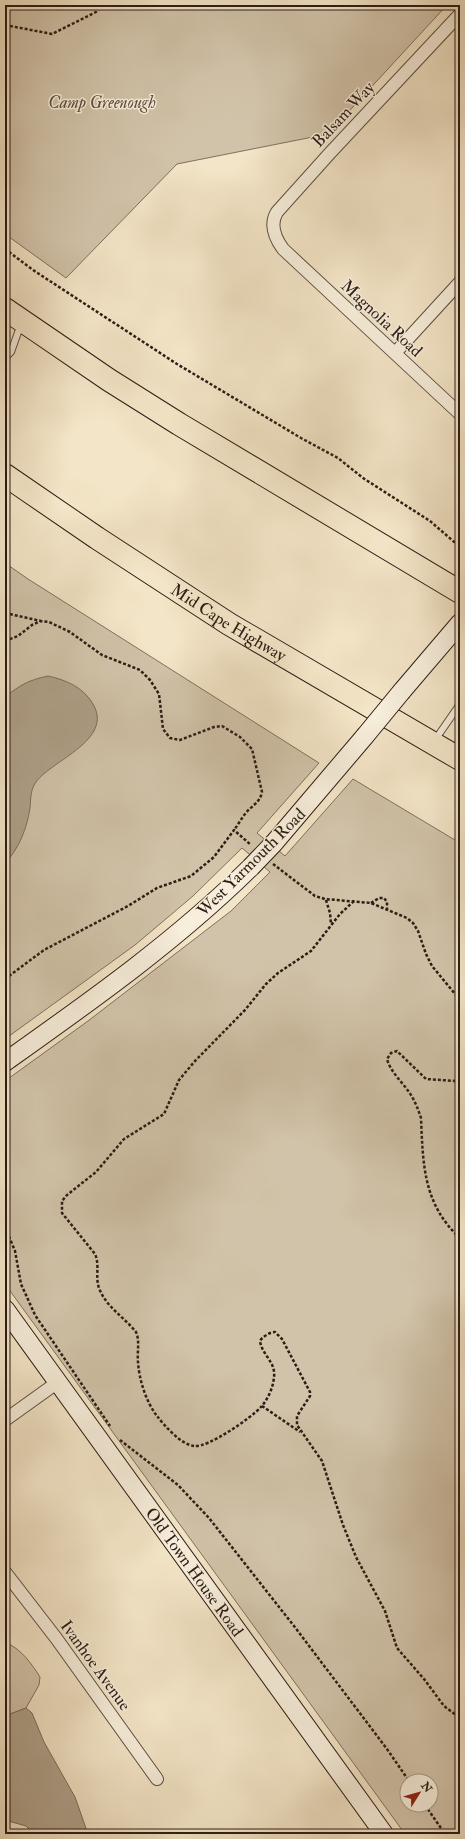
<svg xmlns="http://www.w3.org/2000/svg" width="465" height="1839" font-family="'IM FELL Double Pica',serif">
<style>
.green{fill:#d1c3a9;stroke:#7e705f;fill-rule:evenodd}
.water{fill:#afa18a;stroke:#7b6c5b}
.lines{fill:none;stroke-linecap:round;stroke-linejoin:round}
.service-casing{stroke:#5e4e42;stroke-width:8}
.minor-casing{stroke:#5e4e42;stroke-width:14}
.secondary-casing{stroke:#2c1c15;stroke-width:20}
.motorway-casing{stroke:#2c1c15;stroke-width:24}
.path{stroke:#2c1c15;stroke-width:2.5;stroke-dasharray:3 2;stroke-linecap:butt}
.service{stroke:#f7eedb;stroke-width:6}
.minor{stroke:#f7eedb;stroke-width:12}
.secondary{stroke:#f7eedb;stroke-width:18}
.motorway{stroke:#f3e5c7;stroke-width:22}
.secondary-bridge-casing{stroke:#2c1c15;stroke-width:20;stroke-linecap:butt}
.secondary-bridge{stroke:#f7eedb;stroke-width:18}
.labels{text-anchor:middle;stroke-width:3;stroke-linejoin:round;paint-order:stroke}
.park-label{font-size:17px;font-style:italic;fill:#5e4e41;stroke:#f7eedb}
.street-label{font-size:17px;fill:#2c1c15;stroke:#f7eedb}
</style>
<rect width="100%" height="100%" fill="#f3e5c7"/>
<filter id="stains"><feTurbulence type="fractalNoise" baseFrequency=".005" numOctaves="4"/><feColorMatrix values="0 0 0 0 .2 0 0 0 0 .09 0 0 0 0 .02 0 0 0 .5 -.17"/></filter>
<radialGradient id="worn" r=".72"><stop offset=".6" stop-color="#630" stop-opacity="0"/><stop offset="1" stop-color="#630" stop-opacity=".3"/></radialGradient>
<path class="green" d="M5,5h442l-119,129 -151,30 -111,114 -61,-44z
M5,563l23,16 291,184 -62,70 28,23 68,-77 107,64v991h-55l-400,-550v-203l83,-60 143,-110 39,-39 -28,-24 -49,48 -58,49 -130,94zM407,1781h24v24h-24z
M5,1643h2c15,7 24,20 33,34l-1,8 -13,23 -21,8z"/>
<path class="water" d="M48,676c18,4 35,11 45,28 21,36 -41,56 -57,78 -6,8 -5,17 -6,26 -3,20 -11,41 -25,55v-166c15,-12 24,-17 43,-21z
M26,1708l6,5 12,29 31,55 13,37h-54l-8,-8 -21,-6v-104z"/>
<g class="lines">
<g class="service-casing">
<path id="service" d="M5,358l6,-6 10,-28
M435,740l25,-36"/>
</g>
<g class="minor-casing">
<path id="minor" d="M460,14l-130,139 -53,59c-8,13 -2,26 6,37l177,165
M395,353l65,-71
M5,1420l53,-38
M5,1572l51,66 101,141"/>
</g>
<g class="secondary-casing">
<g id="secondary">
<path d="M402,691l58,-68"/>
<path d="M274,843l91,-107"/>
<path d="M5,1062c86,-61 171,-121 246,-195"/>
<path id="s1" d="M5,1309l379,525"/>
</g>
</g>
<g class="motorway-casing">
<g id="motorway">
<path d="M5,309l104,71 70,44 281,168"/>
<path id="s2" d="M5,475l92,63 132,86 231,135"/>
</g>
</g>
<path class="path" d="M5,25l47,9 44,-22 6,-7
M5,249l28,21 144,94 124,74 37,20 25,20 67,43 30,26
M5,613l36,8
M5,641l13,-5 14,-11 9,-4 8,1 21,10 32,23 38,15 10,10 9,14 4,35 7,9 10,2 34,-13 8,-1 18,11 12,12 10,43c-2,11 -11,14 -17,22 -4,5 -7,11 -11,16
M273,864l42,32 10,3 46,4 36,15 6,5 5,8 8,23 6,12 28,34
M326,900l4,13 1,11
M354,901l-14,13 -29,37 -33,22 -12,11 -21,26 -50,51 -16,19 -15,34 -40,25 -28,33 -29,23 -5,6v12l33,41c5,11 0,23 4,34 7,19 25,29 37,44 4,9 1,19 2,30 1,17 8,40 19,54 8,10 23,28 37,30 14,2 57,-28 67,-39 7,-8 12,-19 13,-30 2,-15 -12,-22 -14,-36 2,-4 10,-9 15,-9l7,7 28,53v4l-13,20v9l25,36 21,64 13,32 29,54 12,37 27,31 20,27 16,12
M371,903l8,-5h5l3,4v7
M5,979l39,-29 84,-44 29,-18 34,-12 23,-19 20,-27 17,15
M460,1084l-5,-3 -29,-2 -29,-28 -6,2 -4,6c3,12 15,23 22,33 6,9 9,17 12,26 2,46 2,86 39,120
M5,1227l10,24 6,33 14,31 75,111
M262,1406l38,26
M120,1440l58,45 31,33 85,108 93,123 22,32
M425,1805l20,29"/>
<use href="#service" class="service"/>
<use href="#minor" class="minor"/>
<use href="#secondary" class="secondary"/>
<use href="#motorway" class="motorway"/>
<g class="secondary-bridge-casing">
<path id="secondary-bridge" d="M365,736l37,-45
M251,867l23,-24"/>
</g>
<use href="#secondary-bridge" class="secondary-bridge"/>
</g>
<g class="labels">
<g class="park-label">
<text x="102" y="108">Camp Greenough</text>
</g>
<g class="street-label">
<text transform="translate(343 114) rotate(-47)" y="6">Balsam Way</text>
<text transform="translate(382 318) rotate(43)" y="6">Magnolia Road</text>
<text dy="6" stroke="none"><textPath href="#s2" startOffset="268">Mid Cape Highway</textPath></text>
<text transform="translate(251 862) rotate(-45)" y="6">West Yarmouth Road</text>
<text dy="6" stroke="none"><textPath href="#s1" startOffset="324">Old Town House Road</textPath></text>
<text transform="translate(96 1665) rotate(54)" y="6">Ivanhoe Avenue</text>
</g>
</g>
<rect width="465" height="1839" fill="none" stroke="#f3e5c7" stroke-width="20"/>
<rect x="6" y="6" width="453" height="1827" fill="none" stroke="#2c1c15" stroke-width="2"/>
<rect x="10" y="10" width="445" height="1819" fill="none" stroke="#2c1c15"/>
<g transform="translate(419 1793) rotate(53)"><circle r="19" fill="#f7eedb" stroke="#a69a8c"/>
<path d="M0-3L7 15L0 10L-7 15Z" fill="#8f2418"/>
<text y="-6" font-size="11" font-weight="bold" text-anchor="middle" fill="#2c1c15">N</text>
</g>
<rect width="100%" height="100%" filter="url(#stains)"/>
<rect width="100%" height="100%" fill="url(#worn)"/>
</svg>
